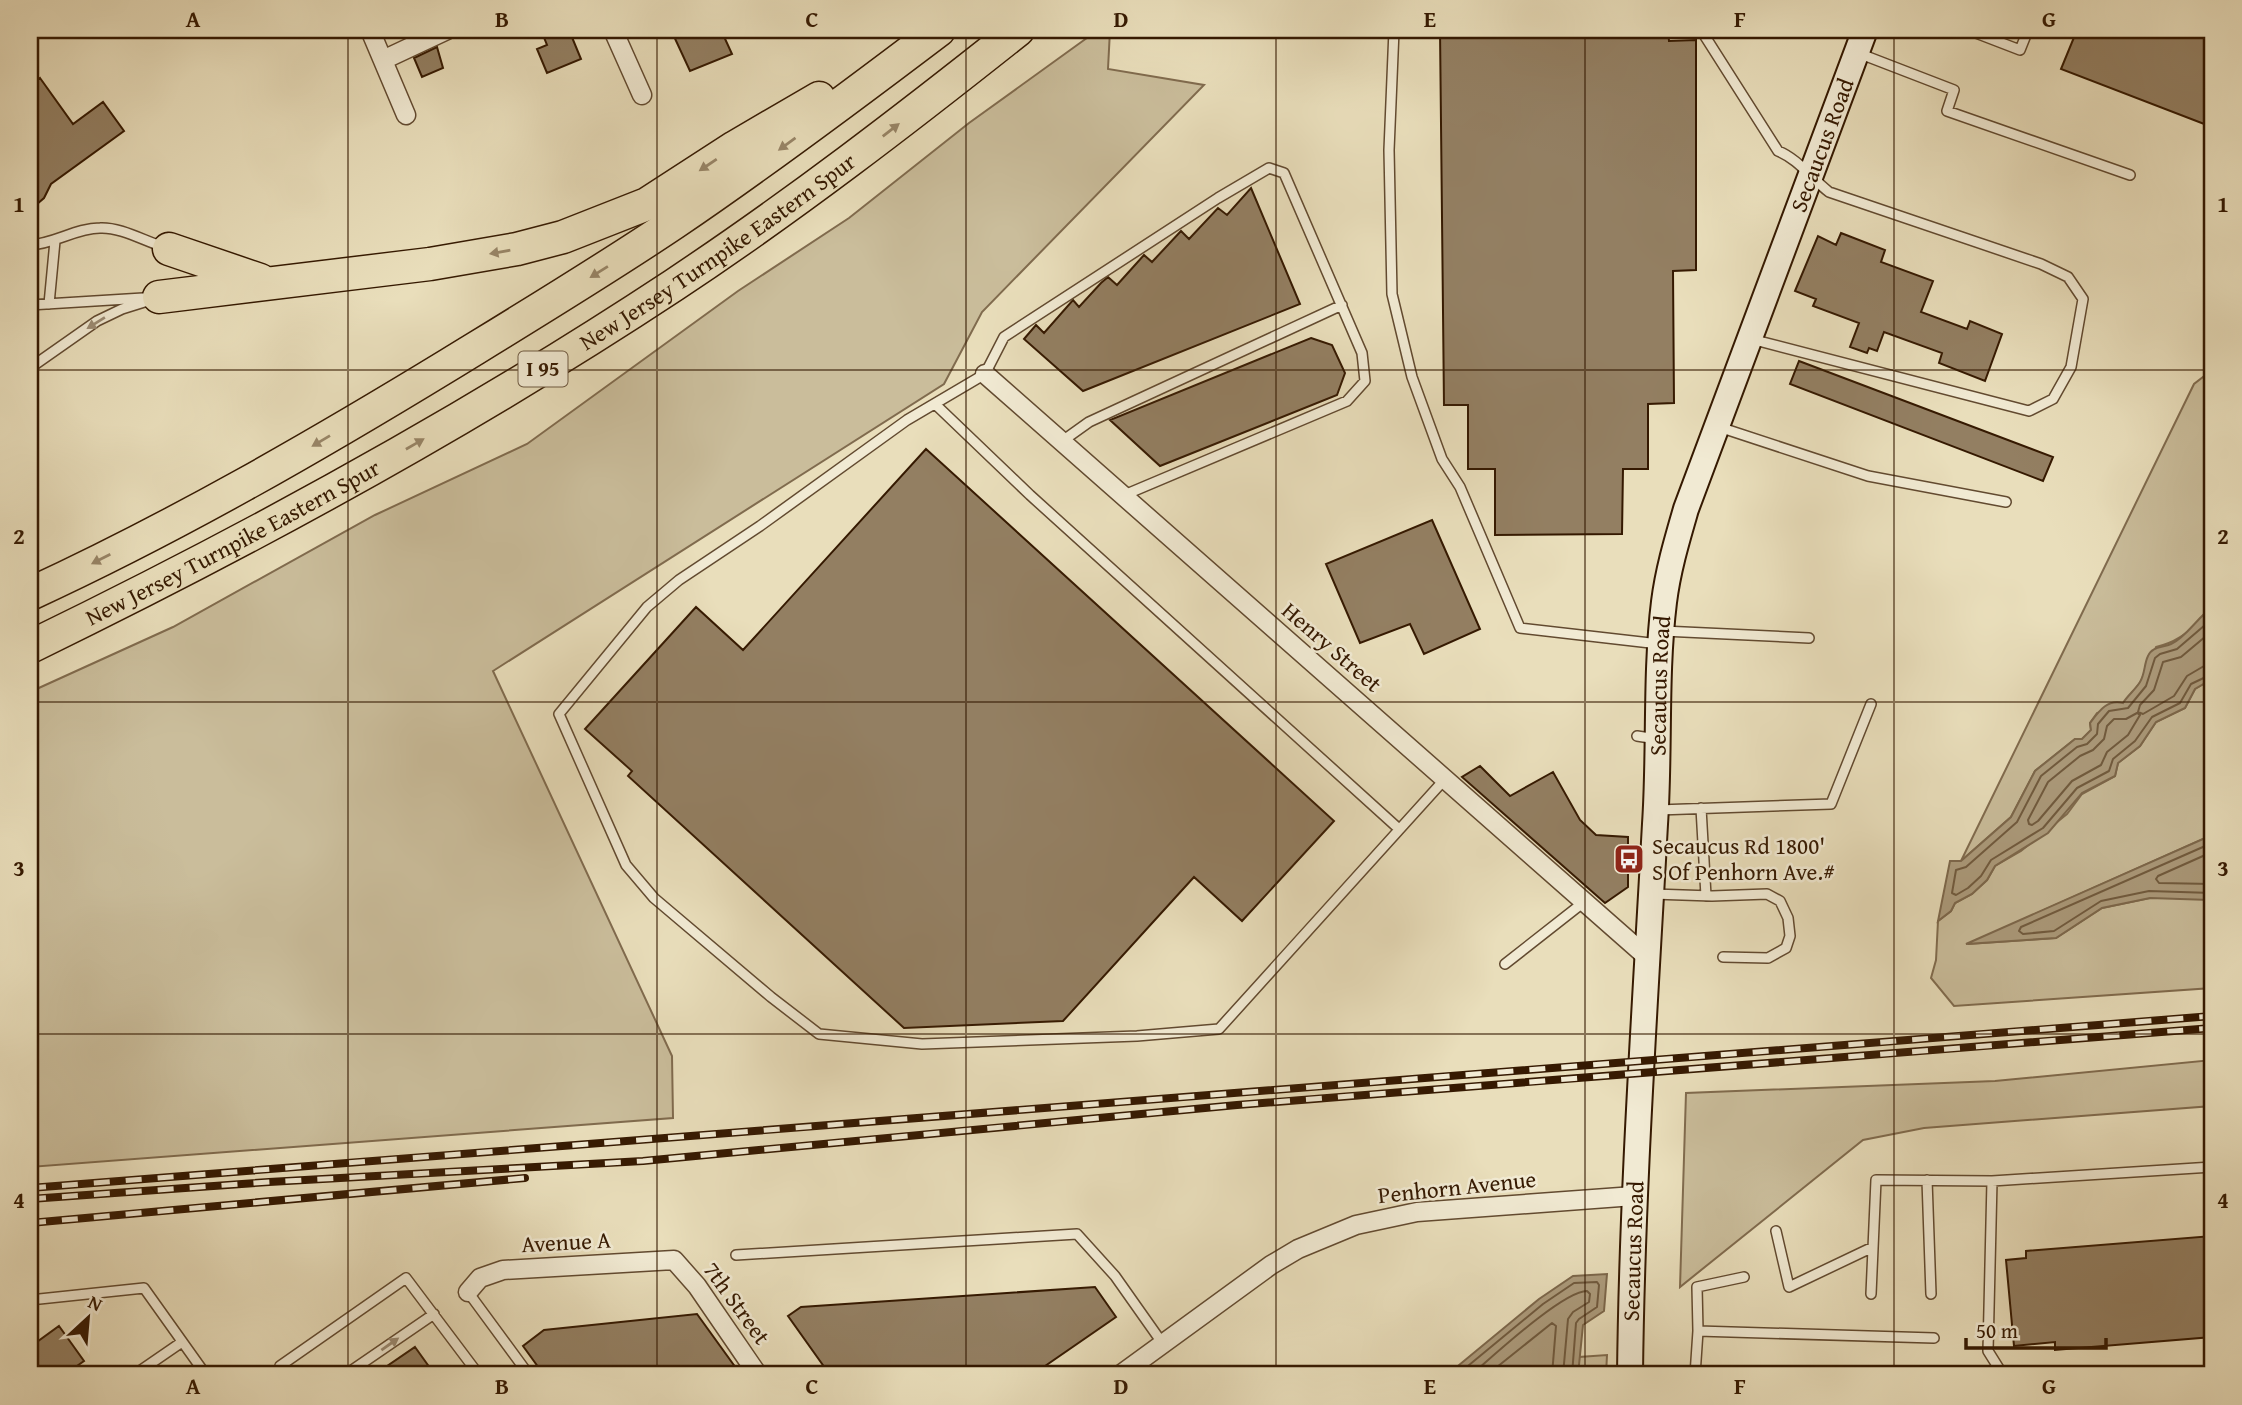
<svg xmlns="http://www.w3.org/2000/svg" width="2242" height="1405" font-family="'Gentium Book Plus',serif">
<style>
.green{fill:#cabd9b;stroke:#806b4e;stroke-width:2}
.water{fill:#ac9b7c;stroke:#7c674b;stroke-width:2}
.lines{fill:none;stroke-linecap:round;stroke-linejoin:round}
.shore{stroke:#705a3e;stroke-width:2}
.building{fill:#937f62;stroke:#351901;stroke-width:2}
.lane-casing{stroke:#624a30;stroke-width:12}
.street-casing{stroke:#624a30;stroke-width:21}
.secondary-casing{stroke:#351901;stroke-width:28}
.highway-casing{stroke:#351901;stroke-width:35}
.lane{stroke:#f1ead3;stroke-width:9}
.street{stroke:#f1ead3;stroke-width:18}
.secondary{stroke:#f1ead3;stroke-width:24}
.highway{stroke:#e9debb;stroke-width:32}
.rail-casing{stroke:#351901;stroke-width:8}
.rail{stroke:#f1ead3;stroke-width:5;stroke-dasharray:16;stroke-linecap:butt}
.oneway{fill:#988567}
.oneway2{fill:#9c8c74}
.grid{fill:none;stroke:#351901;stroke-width:2;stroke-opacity:0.55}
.labels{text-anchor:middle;stroke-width:5;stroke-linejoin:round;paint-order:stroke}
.shield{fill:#f1ead3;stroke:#6d5840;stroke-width:2}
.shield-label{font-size:21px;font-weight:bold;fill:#351901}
.street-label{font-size:23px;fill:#351901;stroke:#f1ead3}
.poi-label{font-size:23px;fill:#351901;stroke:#f1ead3;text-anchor:start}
.neatline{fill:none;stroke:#351901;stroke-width:2.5}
.grid-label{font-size:23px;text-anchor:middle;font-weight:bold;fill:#351901}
</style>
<rect width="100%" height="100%" fill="#e9debb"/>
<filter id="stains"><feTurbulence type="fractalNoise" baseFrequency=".00286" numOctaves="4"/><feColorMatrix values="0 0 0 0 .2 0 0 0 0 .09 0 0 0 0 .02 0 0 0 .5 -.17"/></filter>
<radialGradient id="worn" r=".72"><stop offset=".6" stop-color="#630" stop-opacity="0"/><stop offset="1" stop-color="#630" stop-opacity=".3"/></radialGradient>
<path class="green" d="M1098,30h12l-2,39 96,16 -222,227 -38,72 -451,287 179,385 1,62 -643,49v-475l143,-65 202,-112 152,-71 211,-153 111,-73 120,-95z
M2212,370v238c-7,4 -7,7 -12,12 -12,14 -26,23 -44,27l-16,36 -17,21 -26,9 -7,10 1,7 -9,9h-7l-40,32 -24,46 -50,44 233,-477z
M2212,679v156l-244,109 88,-6 46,-30 48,-10h62v90l-258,18 -23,-28 5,-18 2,-39 13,-10 4,-8 17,-9 15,-14 8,-14 26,-15 46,-37 15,-20 33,-18 3,-13 22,-17 16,-24 29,-14 10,-19z
M2212,1060v46l-288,22 -61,12 -183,147 6,-194 309,-12z
M1607,1355l-1,20h-28l1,-18z"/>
<path class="water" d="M2212,608v71l-17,10 -10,19 -29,14 -16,24 -22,17 -3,13 -33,17 -34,40 -53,33 -8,14 -15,14 -17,9 -4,8 -13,10 12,-60h11l50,-44 24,-46 40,-32h7l9,-9 -1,-7c9,-12 17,-24 33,-20 5,-8 12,-13 17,-21 5,-8 4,-18 8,-26 4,-10 15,-8 23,-12 16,-7 28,-29 41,-36z
M2212,835v63l-2,2 -60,-2 -48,10 -46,30 -90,6z
M1607,1274l-3,37 -21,14 -5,50h-131l92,-76 34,-23z"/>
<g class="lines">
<path class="shore" d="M2212,616l-7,9 -28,24 -17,5 -5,4 -9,28 -18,22 -19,3 -11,13 -1,10 -10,10 -10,3 -36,29 -24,46 -51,45 -10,3 -4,23 4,2 12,-7 13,-12 10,-16 52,-32 34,-40 32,-17 4,-12 22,-18 17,-24 28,-14 11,-19 21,-10
M2212,631l-31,26 -18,5 -9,28 -14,15 -2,7 5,2 31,-18 13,-20 17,-10 8,-1
M2137,713l3,2 -12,20 -21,17 -6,13 -29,16 -34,40 -6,4 -3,-1 -1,-4 20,-38 32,-26 13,-6 11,-11 3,-13 7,-7h12z
M2212,843l-191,84 -2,4 4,3 31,-3 47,-30 48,-10 63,2
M2212,852l-54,24 -2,3 3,4 53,1
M1457,1375l86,-71 31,-21 23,-1 2,3 -2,22 -18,12 -3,4 -4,52
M1471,1375c21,-18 92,-84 116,-84l3,3 -1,8 -16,10 -5,7 -5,56
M1487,1375l65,-52 4,3 -4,49"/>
</g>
<path class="building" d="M541,30h28l12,29 -34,14 -10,-24 10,-4z
M671,30h50l11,24 -42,17z
M1440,30h228l1,11 27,-1v230l-23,1 1,132 -26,1v65h-25l-1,65 -127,1v-66h-27v-64h-24z
M2077,30h109l26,10v87l-151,-58z
M437,47l6,21 -21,9 -8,-19z
M40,78l33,46 30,-22 21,29 -73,53 -7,14 -14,12v-125z
M1251,188l49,116 -217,87 -59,-52 12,-14 8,8 29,-33 6,7 22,-24 7,-6 9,8 27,-30 8,7 29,-31 8,8 29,-31 9,7z
M1841,233l44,17 -4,12 52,19 -12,31 46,17 3,-8 32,13 -17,47 -46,-18 3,-10 -58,-21 -7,19 -8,-3 -2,5 -17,-6 9,-24 -46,-17 3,-7 -21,-8 23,-55 18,9z
M1311,338l21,7 13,28 -8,22 -177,71 -50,-46z
M1799,361l254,96 -10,24 -253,-97z
M926,449l408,372 -92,100 -48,-44 -131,144 -159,7 -276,-252 4,-5 -47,-42 111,-122 47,43z
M1432,520l48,109 -56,25 -14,-30 -50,19 -34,-79z
M1480,766l30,30 43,-24 27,48 16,15 32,2v50l-23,16 -143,-126z
M2212,1236v101l-157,13v-8l-41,4 -8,-86 20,-2v-7z
M1095,1287l21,30 -84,58h-202l-42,-59 13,-9z
M697,1314l44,61h-197l-21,-29 21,-16z
M59,1326l25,35 -20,14h-34v-28z
M415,1347l20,28h-61z"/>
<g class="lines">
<g class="lane-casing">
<path id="lane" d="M1394,30l-5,120 3,144 20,83 30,82 18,28 60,141 139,16
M1701,30l77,121c20,8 33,27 51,41l212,72 27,13 15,22 -12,68 -18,32 -24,12 -278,-72
M1968,30l52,20 8,-20
M1858,53l96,37 -7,21 183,64
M30,245c24,-1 46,-17 70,-17 21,-1 44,13 64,19
M49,304l6,-63
M30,305l113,-7
M30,368l67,-47 25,-12 32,-10
M935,404l95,91 369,334
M1719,427l149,49 138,26
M1061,442l28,-20 253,-117
M1122,496l225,-95 18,-20 -3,-28 -78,-180 -15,-5 -51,30 -214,139 -19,37 -78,46 -147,106 -81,54 -32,27 -88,107 67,151 28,33 117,99 48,37 103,10 215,-8 82,-7 226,-250
M1663,631l146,7
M1637,736l20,3
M1701,808l5,88
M1658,810l173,-6 40,-100
M1653,894l59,2 55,-2 13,7 8,17 2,18 -4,12 -18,10 -45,-1
M1505,964l79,-62
M1927,1180l4,114
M1992,1181l-4,170 15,24
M1776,1231l13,56 84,-40
M736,1255l341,-21 38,42 48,68
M468,1292l61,83
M1871,1294l5,-114 116,1 220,-14
M30,1300l114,-12 62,87
M1698,1331l-1,-44 47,-10
M134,1375l48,-33
M285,1375l-5,-9 126,-88 73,97
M345,1375l89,-61
M1695,1375l3,-44 236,7"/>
</g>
<g class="street-casing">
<path id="street" d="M370,30l36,85
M613,30l29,65
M383,60l64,-30
M985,374l662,583
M468,1292l12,-14 23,-8 171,-10 23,26 61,89
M1120,1375l151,-110 27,-16 58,-24 61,-13 217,-16"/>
</g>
<g class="secondary-casing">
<g id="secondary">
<path id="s1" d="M1630,1375c2,-184 15,-367 25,-551 5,-73 0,-149 9,-222 4,-32 13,-62 22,-93l179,-479"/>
</g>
</g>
<g class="highway-casing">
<g id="highway">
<path d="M169,249l91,31"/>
<path d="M159,297l271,-33 87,-15 46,-12 84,-33 88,-57 84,-49"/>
<path d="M30,594c145,-67 284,-147 420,-230 75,-46 151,-92 224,-141 90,-61 178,-127 265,-193"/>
<path id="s2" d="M30,647c222,-108 438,-226 644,-362 119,-79 232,-166 344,-255"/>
</g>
</g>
<use href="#lane" class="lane"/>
<use href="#street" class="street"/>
<use href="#secondary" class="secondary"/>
<use href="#highway" class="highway"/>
<g class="rail-casing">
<path id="rail" d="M30,1188l2182,-172
M30,1199l239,-17 374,-21 594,-56 975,-77
M30,1223l495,-45"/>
</g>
<use href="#rail" class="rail"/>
</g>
<defs><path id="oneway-solid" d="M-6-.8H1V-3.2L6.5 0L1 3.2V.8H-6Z" transform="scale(1.75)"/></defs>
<g class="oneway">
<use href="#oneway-solid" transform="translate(891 130) rotate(-38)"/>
<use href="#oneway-solid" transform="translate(787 144) rotate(144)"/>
<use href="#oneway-solid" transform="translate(708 165) rotate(146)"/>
<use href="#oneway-solid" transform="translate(500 252) rotate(170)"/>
<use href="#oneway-solid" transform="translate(599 272) rotate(148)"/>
<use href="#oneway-solid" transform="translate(321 441) rotate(149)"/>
<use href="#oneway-solid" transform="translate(415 444) rotate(-30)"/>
<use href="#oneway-solid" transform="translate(101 559) rotate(153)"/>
</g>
<g class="oneway2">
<use href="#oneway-solid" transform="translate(96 323) rotate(148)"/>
<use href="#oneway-solid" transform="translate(390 1344) rotate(-35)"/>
</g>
<path class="grid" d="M348,30v1345M657,30v1345M966,30v1345M1276,30v1345M1585,30v1345M1894,30v1345M30,370h2182M30,702h2182M30,1034h2182"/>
<defs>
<g id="bus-square" transform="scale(1.575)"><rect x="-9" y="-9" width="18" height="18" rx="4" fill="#8f2418" stroke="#f1ead3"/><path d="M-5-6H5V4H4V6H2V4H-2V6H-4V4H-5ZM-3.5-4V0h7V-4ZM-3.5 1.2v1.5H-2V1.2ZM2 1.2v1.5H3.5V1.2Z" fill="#fff"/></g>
</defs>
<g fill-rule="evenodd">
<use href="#bus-square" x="1629" y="859"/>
</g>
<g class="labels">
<rect class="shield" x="518.5" y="351.5" width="49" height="35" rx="5"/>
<g class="shield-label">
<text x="543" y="376">I 95</text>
</g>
<g class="street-label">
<text dy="8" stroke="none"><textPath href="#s1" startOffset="1258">Secaucus Road</textPath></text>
<text dy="8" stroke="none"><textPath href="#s2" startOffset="794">New Jersey Turnpike Eastern Spur</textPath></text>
<text dy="8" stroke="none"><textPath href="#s2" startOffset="228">New Jersey Turnpike Eastern Spur</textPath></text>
<text transform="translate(1332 647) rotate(41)" y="8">Henry Street</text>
<text dy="8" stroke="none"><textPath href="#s1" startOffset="690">Secaucus Road</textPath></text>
<text transform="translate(1457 1187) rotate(-6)" y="8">Penhorn Avenue</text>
<text transform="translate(566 1242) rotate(-3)" y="8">Avenue A</text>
<text dy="8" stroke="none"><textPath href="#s1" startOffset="124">Secaucus Road</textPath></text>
<text transform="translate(737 1303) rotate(54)" y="8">7th Street</text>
</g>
<g class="poi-label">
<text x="1652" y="854">Secaucus Rd 1800'<tspan x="1652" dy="26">S Of Penhorn Ave.#</tspan></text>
</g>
</g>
<rect width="2242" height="1405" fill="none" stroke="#e9debb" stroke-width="77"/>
<g transform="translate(88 1318) rotate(26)" stroke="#f1ead3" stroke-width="5" paint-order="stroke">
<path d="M0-5L12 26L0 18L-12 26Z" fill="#351901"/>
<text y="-10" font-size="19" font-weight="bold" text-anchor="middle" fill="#351901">N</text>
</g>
<path d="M1966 1338v10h140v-10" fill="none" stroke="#351901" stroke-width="3.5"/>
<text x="1976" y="1338" font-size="21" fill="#351901" stroke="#f1ead3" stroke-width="5" paint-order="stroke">50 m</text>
<rect x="38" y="38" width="2166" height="1328" class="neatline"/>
<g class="grid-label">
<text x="193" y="27">A</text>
<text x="502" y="27">B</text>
<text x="812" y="27">C</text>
<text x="1121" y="27">D</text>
<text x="1430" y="27">E</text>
<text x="1740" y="27">F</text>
<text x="2049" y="27">G</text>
<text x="19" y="212">1</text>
<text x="2223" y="212">1</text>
<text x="19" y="544">2</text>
<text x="2223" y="544">2</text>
<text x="19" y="876">3</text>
<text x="2223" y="876">3</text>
<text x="19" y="1208">4</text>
<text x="2223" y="1208">4</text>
<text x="193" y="1394">A</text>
<text x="502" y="1394">B</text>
<text x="812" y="1394">C</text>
<text x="1121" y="1394">D</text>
<text x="1430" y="1394">E</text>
<text x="1740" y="1394">F</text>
<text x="2049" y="1394">G</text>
</g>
<rect width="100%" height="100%" filter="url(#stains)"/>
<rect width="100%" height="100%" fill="url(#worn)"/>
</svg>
